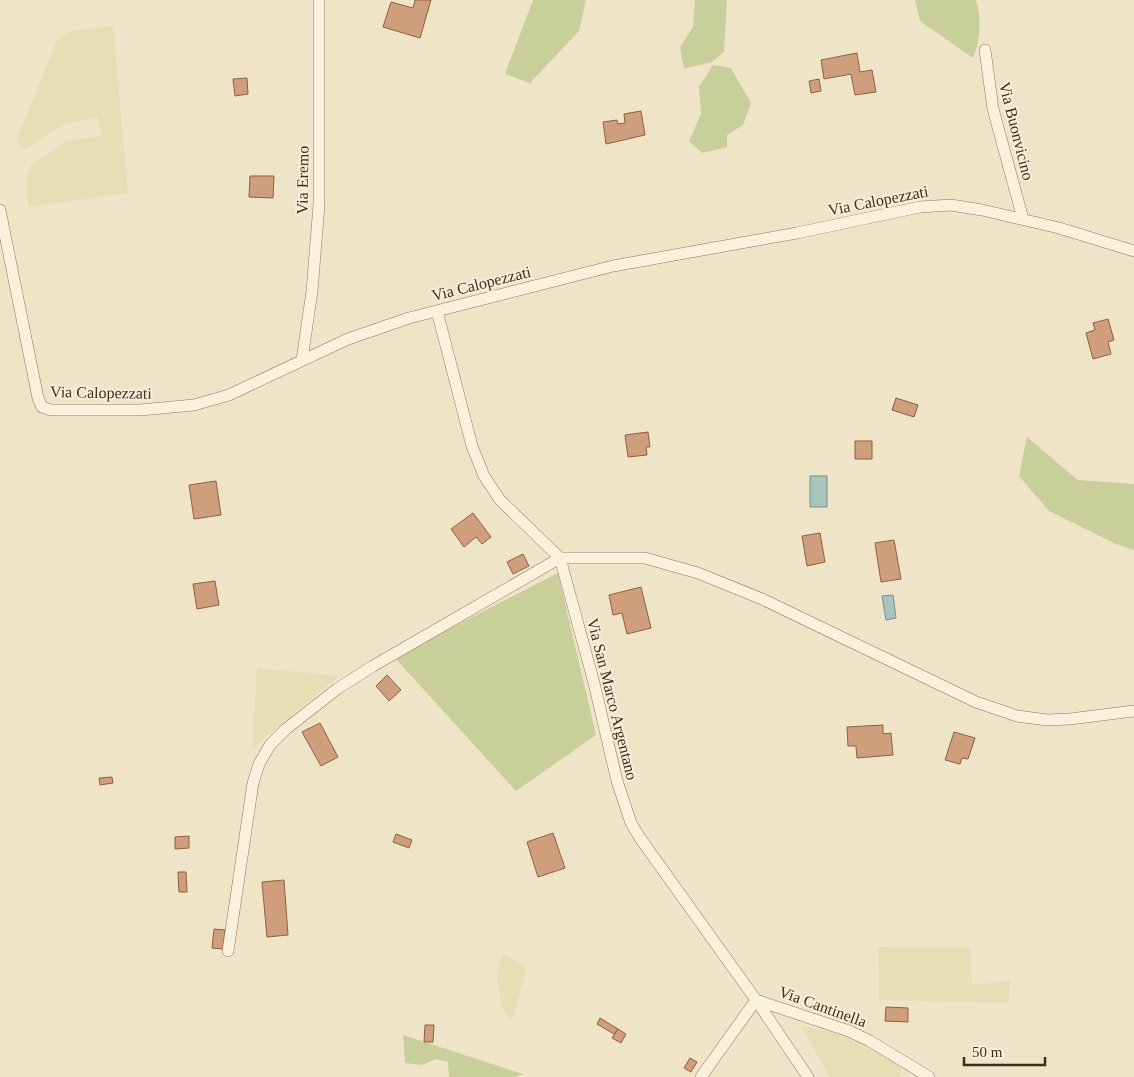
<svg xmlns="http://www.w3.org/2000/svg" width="1134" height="1077" font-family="'Times New Roman',serif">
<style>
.farmland{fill:#e6deb5}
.green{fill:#c9cf9b}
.water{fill:#a9c4bc;stroke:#6f938a}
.building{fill:#cf9f7d;stroke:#8d5f41}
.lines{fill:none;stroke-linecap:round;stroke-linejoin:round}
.street-casing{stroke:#8d765c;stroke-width:12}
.street{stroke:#faf1dc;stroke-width:11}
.labels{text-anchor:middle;stroke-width:4;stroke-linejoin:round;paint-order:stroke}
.street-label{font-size:16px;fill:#3d2e20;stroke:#f7eed8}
</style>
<rect width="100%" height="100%" fill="#f0e4c8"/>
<path class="farmland" d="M113,26l15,167 -100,14 -2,-29 5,-13 36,-24 35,-5 -5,-19 -34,8 -38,24 -5,-2 -3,-8 40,-99 14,-9z
M257,668l82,8 -87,73z
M878,947l92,1 2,37 38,-4 -1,22 -130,-3z
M502,954l25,13 -15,54 -10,-13 -5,-32z
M801,1026l39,8 62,30 -2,13h-70z"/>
<path class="green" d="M533,0h53l-7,31 -49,52 -25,-9z
M695,0h32l-3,52 -12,10 -28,7 -4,-22 13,-20z
M915,0h61c6,17 4,42 -3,58l-53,-37z
M713,65l18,3 20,35 -8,22 -16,10v12l-25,6 -13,-12 12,-27 -2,-27z
M1027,437l51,43 56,4v66l-18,-6 -67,-33 -30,-35z
M558,573l38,162 -80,56 -122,-134z
M403,1035l120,39 -7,3h-67l-1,-15 -12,-3 -14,6 -17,-2z"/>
<path class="water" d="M810,476h17v31h-17z
M893,595l3,23 -10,2 -4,-24z"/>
<path class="building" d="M415,0h16l-11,38 -37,-11 8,-25 22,6z
M857,53l3,19 12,-2 4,22 -21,3 -4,-21 -27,5 -3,-19z
M247,78l1,16 -13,2 -2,-17z
M819,79l2,12 -10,2 -2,-12z
M641,111l4,24 -39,9 -3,-22 14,-2 1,4 7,-1 -1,-9z
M250,176h24l-1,22 -24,-1z
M1108,319l6,21 -6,2 3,12 -18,5 -7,-26 9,-3 -2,-7z
M896,398l22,7 -4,12 -22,-7z
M648,432l2,15h-4l1,8 -19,2 -3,-22z
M855,441h17v18h-17z
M216,481l5,34 -27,4 -5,-34z
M473,513l18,24 -9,7 -6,-7 -12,10 -13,-18z
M820,533l5,29 -18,4 -5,-30z
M894,540l7,39 -20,3 -6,-39z
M523,554l6,12 -16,8 -6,-12z
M215,581l4,24 -22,4 -4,-25z
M641,587l10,41 -24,6 -5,-21 -9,2 -4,-20z
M387,675l14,15 -12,11 -13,-15z
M320,723l18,34 -17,9 -19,-34z
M883,725v9l8,-1 2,22 -36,3 -1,-12h-8l-1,-19z
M954,732l21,6 -7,21 -6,-1 -2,6 -15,-4z
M112,777l1,6 -13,2 -1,-7z
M553,833l12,35 -27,9 -11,-35z
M396,834l16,6 -3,8 -16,-6z
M189,836v12l-14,1v-12z
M178,872h8l1,20h-8z
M284,880l4,55 -21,2 -5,-55z
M214,929l11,1 -2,19 -11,-1z
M886,1007l22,1v14l-23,-1z
M600,1018l18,11 -4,5 -17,-10z
M425,1025h9l-1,17h-9z
M618,1029l8,5 -5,9 -9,-5z
M690,1058l7,4 -6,10 -7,-4z"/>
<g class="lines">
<g class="street-casing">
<path id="street" d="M985,50l8,59 30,110
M0,210l38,188 4,9 9,3h89l54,-5 35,-10 119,-56 61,-21 204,-52 184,-33 123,-26 31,-2 31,5 77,18 75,23
M437,311l35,135 12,30 16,24 60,58 34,125 23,98 14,42 9,15 116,162 52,77
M302,360l10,-69 7,-86v-205
M228,951l25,-168 6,-19 11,-19 16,-16 51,-40 36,-23 187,-108h85l53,15 64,26 214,103 41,14 30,4 23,-1 64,-8
M701,1077l55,-77 93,31 21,10 59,36"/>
</g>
<use href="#street" class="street"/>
</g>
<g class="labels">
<g class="street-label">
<text transform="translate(1017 131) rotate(76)" y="6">Via Buonvicino</text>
<text transform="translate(302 180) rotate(-89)" y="6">Via Eremo</text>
<text transform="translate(878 200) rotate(-11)" y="6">Via Calopezzati</text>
<text transform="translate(481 283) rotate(-14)" y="6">Via Calopezzati</text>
<text transform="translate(101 392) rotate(1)" y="6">Via Calopezzati</text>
<text transform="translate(613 699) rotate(76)" y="6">Via San Marco Argentano</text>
<text transform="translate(823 1006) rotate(20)" y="6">Via Cantinella</text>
</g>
</g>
<path d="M964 1057v8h81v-8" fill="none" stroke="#3d2e20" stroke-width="2.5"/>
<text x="972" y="1057" font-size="15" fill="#3d2e20" stroke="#f7eed8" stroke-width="4" paint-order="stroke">50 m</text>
</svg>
